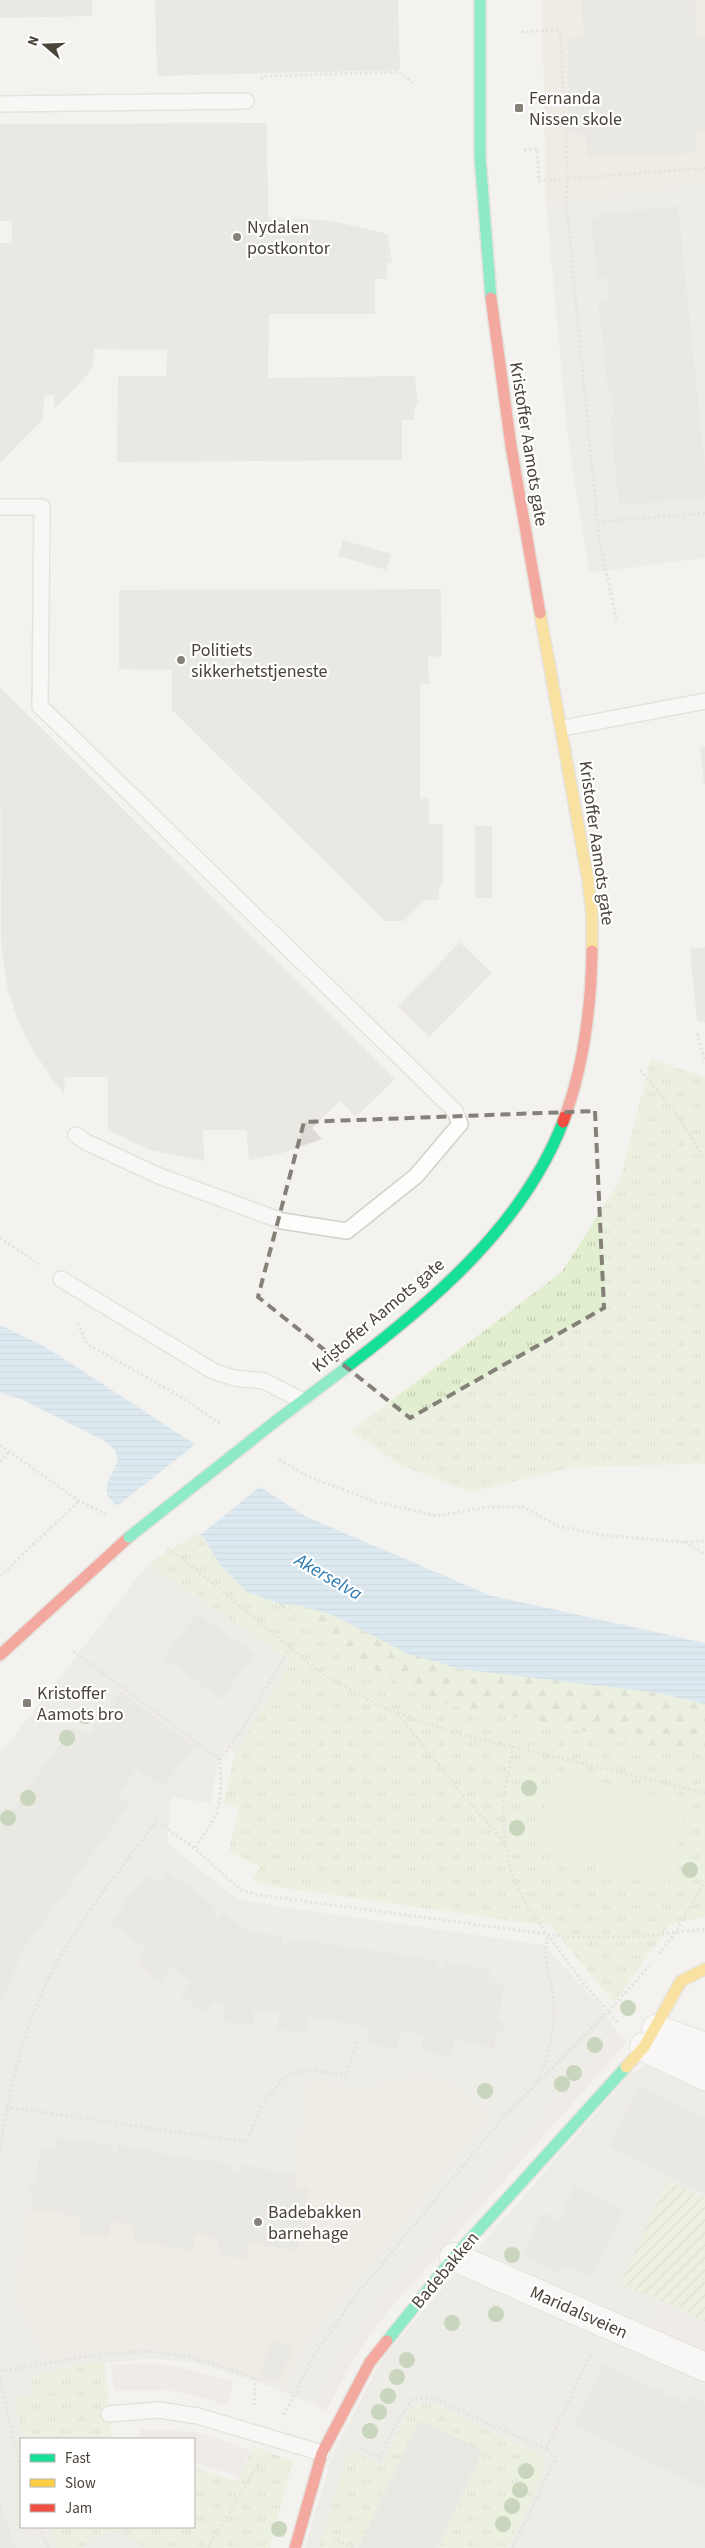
<svg xmlns="http://www.w3.org/2000/svg" width="705" height="2548" font-family="'Source Sans 3',sans-serif">
<style>
.residential{fill:#e7e4dc}
.education{fill:#eae5da}
.grass{fill:url(#grass-tufts)}
.forest{fill:url(#forest-firs)}
.garden{fill:url(#garden-furrows)}
.pitch{fill:#e1eecf}
.parking{fill:#e6e3df}
.water{fill:url(#water-rules)}
.pier{fill:#f4f2ee}
.building{fill:#dedbd6}
.lines{fill:none;stroke-linecap:round;stroke-linejoin:round}
.lane-casing{stroke:#d2d0cb;stroke-width:18}
.street-casing{stroke:#d2d0cb;stroke-width:30}
.fast-casing{stroke:#d3cfc5;stroke-width:14}
.slow-casing{stroke:#d3cfc5;stroke-width:14}
.jam-casing{stroke:#d3cfc5;stroke-width:14}
.path{stroke:#d3d2cc;stroke-width:3;stroke-dasharray:2.5 2.5;stroke-linecap:butt}
.lane{stroke:#fdfdfc;stroke-width:15}
.street{stroke:#fdfdfc;stroke-width:28}
.fast{stroke:#16e098;stroke-width:11}
.slow{stroke:#ffcf43;stroke-width:11}
.jam{stroke:#f24e42;stroke-width:11}
.fast-bridge-casing{stroke:#d3cfc5;stroke-width:14;stroke-linecap:butt}
.fast-bridge{stroke:#16e098;stroke-width:11}
.tree{fill:#96b382}
.marked{fill:none;stroke:#868178;stroke-width:4;stroke-dasharray:10 6;stroke-linejoin:round}
.poi-dot{fill:#868178;stroke:#fff;stroke-width:2}
.labels{text-anchor:middle;stroke-width:4.5;stroke-linejoin:round;paint-order:stroke}
.poi-label{font-size:18px;fill:#4b4439;stroke:#fff;text-anchor:start}
.street-label{font-size:18px;fill:#4b4439;stroke:#fff}
.water-label{font-size:19px;font-style:italic;fill:#2e7ab2;stroke:#fff}
</style>
<defs>
<pattern id="grass-tufts" width="24" height="20" patternUnits="userSpaceOnUse" patternTransform="scale(1.25)"><rect width="24" height="20" fill="#e1eecf"/><path d="M3 7l-1-3M5 7V3M7 7l1-3M15 17l-1-3M17 17v-4M19 17l1-3" fill="none" stroke="#c3cdb2"/></pattern>
<pattern id="forest-firs" width="22" height="20" patternUnits="userSpaceOnUse" patternTransform="scale(1.25)"><rect width="22" height="20" fill="#e1eecf"/><path d="M5 1l3.5 6h-7zM16 11l3.5 6h-7z" fill="#c3cdb2"/></pattern>
<pattern id="garden-furrows" width="10" height="10" patternUnits="userSpaceOnUse" patternTransform="scale(1.25)"><rect width="10" height="10" fill="#e1eecf"/><path d="M-1 1l2-2M0 10L10 0M9 11l2-2" fill="none" stroke="#c3cdb2"/></pattern>
<pattern id="water-rules" width="6" height="5" patternUnits="userSpaceOnUse" patternTransform="scale(1.25)"><rect width="6" height="5" fill="#c0ddf1"/><path d="M0 2.5h6" fill="none" stroke="#a6bfcf"/></pattern>
</defs>
<rect width="100%" height="100%" fill="#f4f2ee"/>
<path class="residential" d="M705,181v377l-108,14 -8,-2 -21,-131 -22,-235z
M148,1564l145,97 -58,93 -10,-7 -8,21 -7,35 -39,-6 -4,46 69,55 20,5 288,42 57,62 16,25 -240,276 -33,45 -28,53 -55,-23 -72,-22 -40,-2 -44,4 7,76h-91v88h99l-1,3 25,18h-144v-794z
M654,2060l51,2v486h-400l28,-95 51,-97 246,-282z"/>
<path class="education" d="M542,0h163v181l-159,23z
M413,2077l25,3 20,10 30,25 -187,231 -17,40 -70,-27 -33,-10 -34,-4 -101,12 -28,-61 13,-87 50,8 -2,16 29,5 3,-17 24,4 -2,16 59,10 3,-16 24,4 -2,15 29,5 3,-16 49,8 2,-15 8,1 2,-11 -8,-2 6,-35 -14,-2 16,-104 57,8z"/>
<path class="grass" d="M651,1059l54,18v387l-131,3 -104,25 -70,-27 -49,-34 211,-159 58,-92z
M198,1532l6,6 17,28 26,26 30,11 74,55 86,44 268,54v161l-35,7 -56,79 -65,-79 -22,-1 -256,-37 -19,-6 8,-13 -31,-16 10,-44 -16,-3 12,-50 57,-93 -144,-97z
M92,2362l12,1 8,76h-89l-8,-40 19,-3 -3,-19z
M430,2402l113,54 2,13 -38,79h-68l44,-98 -63,-30 -62,128h-39l30,-98 34,16 24,-53 9,-8z
M253,2446l40,15 -23,87h-126l-25,-18 -29,8 -7,10h-25l-9,-21h145v-59l43,13z"/>
<path class="forest" d="M277,1603l25,3 33,10 71,37 253,40 46,11v52l-268,-54 -86,-44z"/>
<path class="garden" d="M668,2181l37,17v123l-85,-38z"/>
<path class="pitch" d="M553,1769l135,36 -21,79 -133,-34z"/>
<path class="parking" d="M617,2032l10,10 -243,274 -29,41 -29,54 -10,-5 28,-53 33,-45z
M663,2305l42,20v30l-54,-25z
M124,2364l47,1 63,17 -8,24 -18,-7 -40,-9 -54,1 -3,-26z
M140,2429l57,3 53,18 -11,27 -45,-14v-24h-55z"/>
<path class="water" d="M0,1325l44,21 261,170 184,79 216,48v61l-46,-11 -199,-24 -54,-16 -71,-37 -33,-10 -25,-3 -30,-11 -26,-26 -17,-28 -17,-15 -29,-13 -31,-1 -12,-5 -8,-9v-12l11,-22 -3,-11 -12,-10 -82,-41 -21,-6z"/>
<path class="pier" d="M197,1443l65,42 -63,51 -13,-11 -29,-13 -30,-1 -11,-4z"/>
<path class="building" d="M0,0h92v16l-92,2z
M155,0h243l2,70 -243,6z
M581,0h114l1,39 9,-1v92l-8,1v22l-110,3 -1,-22h-17l-1,-95 16,-1z
M267,123l1,94 64,4 56,13 4,29h-5v16h-12v35h-106l-1,64 147,-2 3,29h-3l-1,15h-12v40l-285,2 1,-86h48l1,-26 -73,-1 -1,18 -11,14 -28,28v-14h-10l-1,24 -43,44v-220h12v-22h-12v-97z
M678,206l27,263v28l-86,9 -9,-89 4,-1 -3,-27h-3l-10,-87 12,-1 -3,-23 -10,1 -6,-60 10,-2v-3z
M343,540l48,14 -5,16 -48,-14z
M441,589l1,68 -14,-1 1,28h-9v115l9,-1v26h14v61h-4v15h-14l-21,21h-19l-213,-211v-40l-53,-1v-79z
M0,687l395,392 -39,38 -16,-16 -28,27 10,11 -46,16 -27,5 -3,-30h-43l1,31 -54,-11 -42,-20v-53h-43l-1,17 -10,-12 -26,-40 -11,-24 -10,-32 -6,-41z
M705,747v37h-1l-4,-36z
M475,826h17v72h-17z
M460,942l32,31 -63,64 -31,-31z
M705,947v76l-8,-2 -7,-72z
M197,1613l57,41 -33,45 -57,-41z
M120,1691l74,55 -31,41 -27,-18 -19,26 13,9 -106,144 -24,57v-179l73,-99 14,10z
M147,1873l14,10 8,-10 47,34 -4,6 6,5 4,-7 27,21 34,5 -1,7 7,1 1,-7 149,23 -1,7 7,1 1,-7 44,8 -2,12 16,3 -5,36 6,1 -2,11 -6,-1 -3,16 -39,-8 -3,17 -31,-6 3,-16 -24,-4 -3,18 -30,-6 3,-16 -61,-9 -2,16 -30,-5 3,-16 -25,-4 -2,17 -30,-4 3,-17 -12,-5 -9,14 -24,-19 9,-13 -19,-15 -10,14 -24,-18 10,-13 -37,-27z
M639,2086l66,31v76l-96,-45z
M57,2137l55,8 -2,6 8,2 1,-8 77,15 1,-2 37,6 -1,7 8,1 1,-7 54,10 -2,12 14,2 -6,35 8,2 -2,11 -8,-1 -2,15 -49,-8 -3,16 -29,-5 2,-15 -24,-4 -2,16 -60,-10 2,-16 -24,-4 -2,17 -30,-5 2,-16 -50,-8 2,-15 -6,-1 2,-11 6,1 6,-37 14,3z
M574,2186l50,23 -32,68 -29,-13 -4,9 -37,-17 20,-44 17,8z
M273,2339l21,8 -15,35 -20,-8z
M604,2364l82,39 4,-7 15,7v85l-131,-62z
M420,2420l63,30 -47,98h-78z
M0,2503l16,45h-16z"/>
<g class="lines">
<g class="lane-casing">
<path id="lane" d="M0,104l246,-3
M0,507h42l-2,199 415,405 5,13 -44,52 -69,55 -65,-10 -125,-46 -71,-33 -10,-7
M563,728l142,-27
M61,1279l152,92 21,7 30,3 37,19
M109,2414l50,-4 39,6 124,37"/>
</g>
<g class="street-casing">
<path id="street" d="M656,2029l49,18
M644,2047l61,29
M454,2257l251,110"/>
</g>
<g class="fast-casing">
<path id="fast" d="M480,0v157l11,141
M262,1432c110,-87 248,-173 301,-310
M387,2341l67,-84 172,-190"/>
</g>
<g class="slow-casing">
<path id="slow" d="M540,613l48,267 4,35v36
M626,2067l18,-20 37,-66 24,-12"/>
</g>
<g class="jam-casing">
<path id="jam" d="M491,298l20,148 29,167
M563,1122c21,-55 28,-112 29,-171
M0,1655l129,-118
M295,2548l27,-95 48,-91 17,-21"/>
</g>
<path class="path" d="M521,32l39,-2 8,148 -2,24 33,336 18,84
M261,79l3,-3 135,-4 14,11
M524,150l13,-1 2,32 166,-13
M598,522l107,-9
M697,1033l8,28
M640,1070l33,39 32,50
M0,1238l39,26
M78,1323l9,21 91,51 43,29
M0,1445l79,56 27,13
M279,1459l28,17 69,26 61,14 49,-9h38l34,19 44,9 81,7 22,-1
M0,1462l9,-10
M684,1542l21,12
M167,1549l16,10 139,115 62,34 72,25 249,60
M0,1576l79,-75
M73,1651l147,109c2,44 2,53 -26,88
M397,1713l64,80 43,49
M513,1746l-10,56 1,35 8,38 15,31 53,73 39,45
M220,1760l21,-29 48,-82
M659,1954l16,-21 30,-51
M538,2081c9,-23 17,-50 16,-76 -1,-23 -13,-46 -6,-69
M6,2107l241,35c10,-26 24,-67 58,-71 13,-1 29,3 42,4l10,-36
M0,2151c10,-67 26,-135 60,-194 28,-48 63,-92 97,-136l37,27 47,42 18,5 309,42h66l71,-8
M0,2371c44,-6 104,-21 148,-19 37,1 72,13 107,26l-1,27
M0,2377l21,98
M284,2415l27,-55 46,-66 151,-182 100,-100 41,-46
M361,2449l19,8 17,-36 16,-22 19,-1 114,51
M40,2527l8,21
M333,2538l22,10
M208,2548l51,-85
M513,2548l43,-91 -10,-8 45,-95"/>
<use href="#lane" class="lane"/>
<use href="#street" class="street"/>
<use href="#fast" class="fast"/>
<use href="#slow" class="slow"/>
<use href="#jam" class="jam"/>
<g class="fast-bridge-casing">
<path id="fast-bridge" d="M129,1537l133,-105"/>
</g>
<use href="#fast-bridge" class="fast-bridge"/>
</g>
<g class="tree">
<circle cx="85" cy="1716" r="8"/>
<circle cx="67" cy="1738" r="8"/>
<circle cx="529" cy="1788" r="8"/>
<circle cx="28" cy="1798" r="8"/>
<circle cx="8" cy="1818" r="8"/>
<circle cx="517" cy="1828" r="8"/>
<circle cx="690" cy="1870" r="8"/>
<circle cx="628" cy="2008" r="8"/>
<circle cx="595" cy="2045" r="8"/>
<circle cx="574" cy="2073" r="8"/>
<circle cx="562" cy="2084" r="8"/>
<circle cx="485" cy="2091" r="8"/>
<circle cx="512" cy="2255" r="8"/>
<circle cx="496" cy="2314" r="8"/>
<circle cx="452" cy="2323" r="8"/>
<circle cx="407" cy="2360" r="8"/>
<circle cx="397" cy="2377" r="8"/>
<circle cx="388" cy="2396" r="8"/>
<circle cx="379" cy="2412" r="8"/>
<circle cx="370" cy="2431" r="8"/>
<circle cx="526" cy="2471" r="8"/>
<circle cx="520" cy="2490" r="8"/>
<circle cx="512" cy="2506" r="8"/>
<circle cx="503" cy="2524" r="8"/>
<circle cx="279" cy="2529" r="8"/>
</g>
<path d="M0 0H705V2548H0ZM595,1111l9,197 -194,110 -152,-121 46,-175z" fill="#f4f2ee" fill-opacity=".55" fill-rule="evenodd"/>
<path class="marked" d="M595,1111l9,197 -194,110 -152,-121 46,-175z"/>
<g class="poi-dot">
<rect x="514" y="103" width="10" height="10" rx="2.5"/>
<circle cx="237" cy="237" r="5"/>
<circle cx="181" cy="660" r="5"/>
<rect x="22" y="1698" width="10" height="10" rx="2.5"/>
<circle cx="258" cy="2222" r="5"/>
</g>
<g class="labels">
<g class="poi-label">
<text x="529" y="104">Fernanda<tspan x="529" dy="21">Nissen skole</tspan></text>
<text x="247" y="233">Nydalen<tspan x="247" dy="21">postkontor</tspan></text>
<text x="191" y="656">Politiets<tspan x="191" dy="21">sikkerhetstjeneste</tspan></text>
<text x="37" y="1699">Kristoffer<tspan x="37" dy="21">Aamots bro</tspan></text>
<text x="268" y="2218">Badebakken<tspan x="268" dy="21">barnehage</tspan></text>
</g>
<g class="street-label">
<text transform="translate(529 444) rotate(81)" y="6">Kristoffer Aamots gate</text>
<text transform="translate(597 843) rotate(82)" y="6">Kristoffer Aamots gate</text>
<text transform="translate(378 1315) rotate(-40)" y="6">Kristoffer Aamots gate</text>
<text transform="translate(445 2270) rotate(-50)" y="6">Badebakken</text>
<text transform="translate(579 2312) rotate(24)" y="6">Maridalsveien</text>
</g>
<g class="water-label">
<text transform="translate(329 1576) rotate(30)" y="7">Akerselva</text>
</g>
</g>
<rect x="20" y="2438" width="175" height="90" fill="#ffffff" stroke="#b7b4b0"/>
<rect x="30" y="2454" width="25" height="8" fill="#16e098" stroke="#b7b4b0"/>
<text x="65" y="2463" font-size="15" fill="#4b4439">Fast</text>
<rect x="30" y="2479" width="25" height="8" fill="#ffcf43" stroke="#b7b4b0"/>
<text x="65" y="2488" font-size="15" fill="#4b4439">Slow</text>
<rect x="30" y="2504" width="25" height="8" fill="#f24e42" stroke="#b7b4b0"/>
<text x="65" y="2513" font-size="15" fill="#4b4439">Jam</text>
<g transform="translate(45 45) rotate(289)" stroke="#ffffff" stroke-width="4" paint-order="stroke">
<path d="M0-4L9 19L0 12L-9 19Z" fill="#4b4439"/>
<text y="-8" font-size="14" font-weight="bold" text-anchor="middle" fill="#4b4439">N</text>
</g>
</svg>
